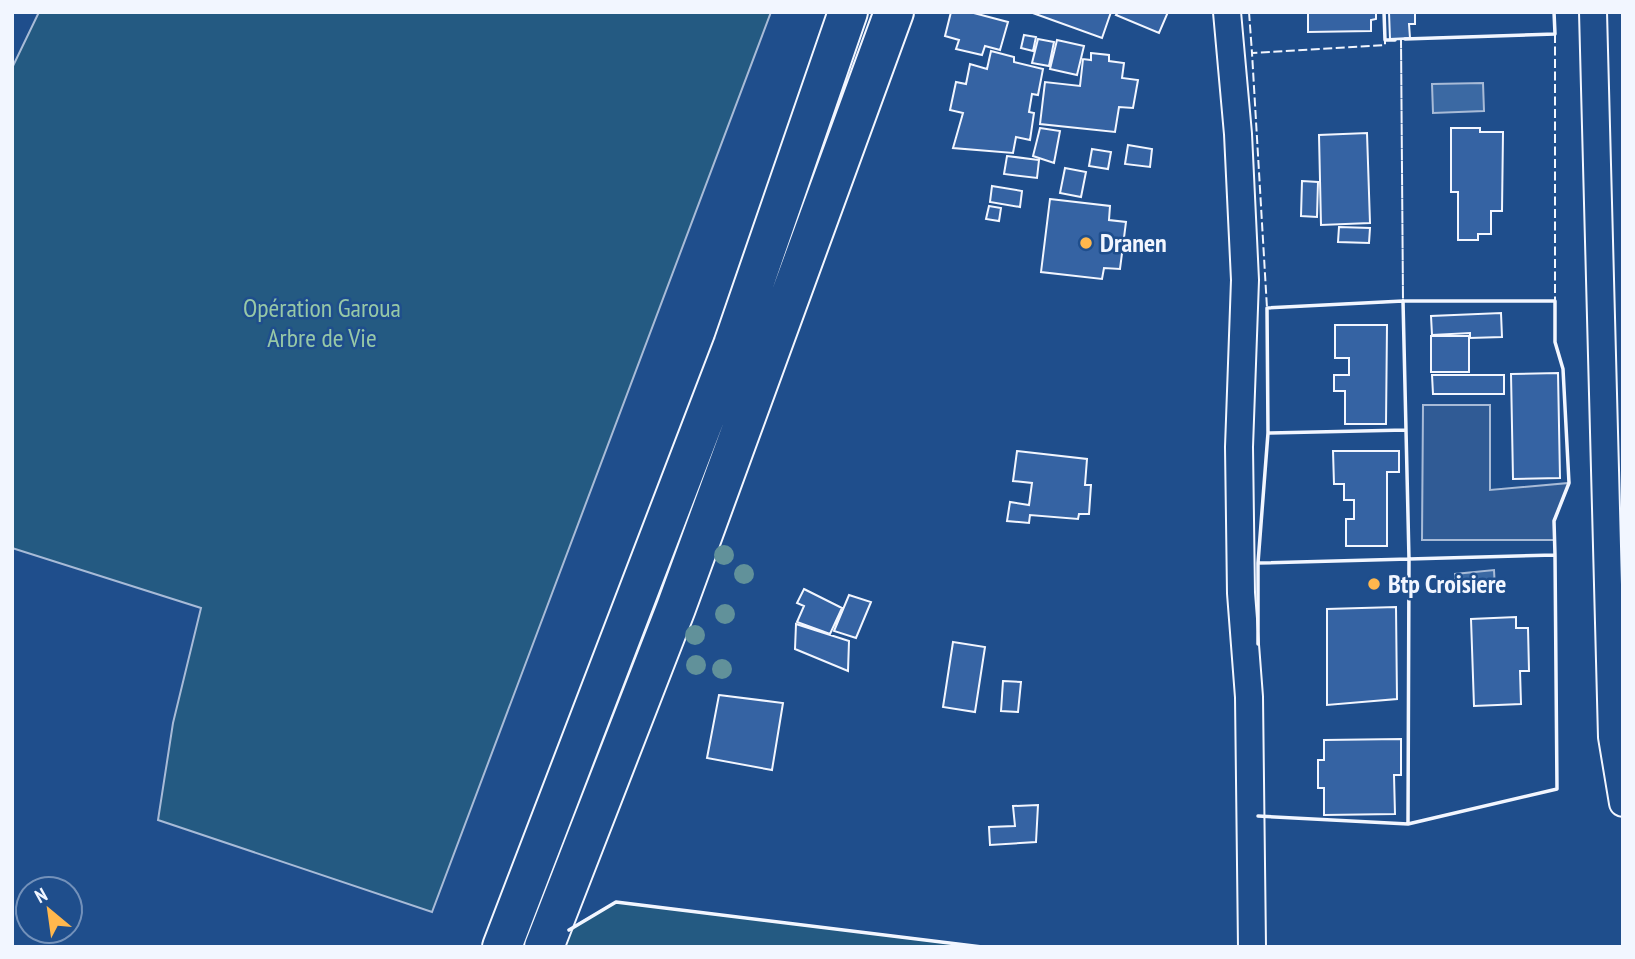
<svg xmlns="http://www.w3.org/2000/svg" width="1635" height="959" font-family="'PT Sans Narrow',sans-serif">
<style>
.green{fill:#245a82;stroke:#a8bbd7;stroke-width:2}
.parking{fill:#305b95;stroke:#a8bbd7;stroke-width:2}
.water{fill:#3b69a3;stroke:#a8bbd7;stroke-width:2}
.building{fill:#3563a3;stroke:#f2f6ff;stroke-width:2}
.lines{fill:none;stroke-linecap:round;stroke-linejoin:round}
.street-casing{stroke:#f2f6ff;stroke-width:30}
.primary-casing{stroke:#f2f6ff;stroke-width:42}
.street{stroke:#1f4e8c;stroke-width:26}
.primary{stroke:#1f4e8c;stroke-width:38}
.fence{stroke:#f2f6ff;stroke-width:2;stroke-dasharray:9 3.5;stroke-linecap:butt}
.wall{stroke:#f2f6ff;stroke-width:3.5}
.tree{fill:#61919a}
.poi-dot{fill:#ffb74d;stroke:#1f4e8c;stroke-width:2.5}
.labels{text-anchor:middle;stroke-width:5;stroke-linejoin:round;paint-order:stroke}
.poi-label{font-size:26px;font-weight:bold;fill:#f2f6ff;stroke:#1f4e8c;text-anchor:start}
.park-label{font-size:26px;fill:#97c8a6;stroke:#1f4e8c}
</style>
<rect width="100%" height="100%" fill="#1f4e8c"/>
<path class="green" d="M39,12h732l-339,900 -274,-92 15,-97 28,-115 -189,-60v-480z
M616,902l366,45h-433l2,-7z"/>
<path class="parking" d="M1423,405h67v85l79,-7 -15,38v19h-132z"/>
<path class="water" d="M1483,83l1,28 -51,2 -1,-29z
M1494,570l1,19 -39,3 -1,-18z"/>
<path class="building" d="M951,12h19l38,10 -8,28 -15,-4 -3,9 -26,-6 3,-9 -14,-4z
M1030,12h81l-9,26z
M1118,12h50l-9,21 -43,-18z
M1308,12h68v7l-5,1v11l-63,1z
M1389,12h26v12h-6l1,14 -20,1z
M1024,35l12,2 -3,14 -12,-3z
M1038,39l16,3 -5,24 -17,-3z
M1057,40l27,6 -7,29 -27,-6z
M991,51l23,6v5l29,7 -5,26 -6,-1 -3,18 5,1 -4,27 -14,-3 -3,16 -60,-5 10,-35 -13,-3 6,-28 10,2 4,-20 17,5z
M1091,53l18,2v6l15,2 -2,15 16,2 -5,28 -14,-1 -4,25 -75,-8 5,-42 35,4 3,-27 8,1z
M1040,128l20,3 -6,32 -21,-7z
M1451,128h29v4h23l-1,79h-11v23h-13v6h-20v-48h-7z
M1367,133l3,90 -49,2 -2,-90z
M1128,145l24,4 -2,18 -25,-3z
M1092,149l19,3 -3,17 -19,-3z
M1007,156l32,4 -2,18 -33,-4z
M1065,168l21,4 -5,25 -21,-4z
M1302,181l16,1 -1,35 -16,-1z
M992,186l30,5 -2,16 -30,-5z
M1050,199l60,7 -1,14 17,2 -6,47 -16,-1 -2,11 -61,-7z
M989,206l12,2 -2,13 -13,-2z
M1339,227l31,1 -1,15 -31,-1z
M1501,313l1,24 -32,1v-5l-38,2 -1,-19z
M1335,325h52l-1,99h-41v-33h-11v-16h15v-17h-14z
M1431,336h38v36h-38z
M1558,373l2,105 -47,1 -2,-105z
M1432,375h72v19h-71z
M1017,451l70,8 -2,26h6l-2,29h-10l-1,5 -48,-4 -1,8 -22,-2 3,-19 19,3 3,-22 -19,-2z
M1333,451h66v21h-12v74h-41v-27h8v-19h-10v-16h-10z
M804,589l38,19 -12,26 -33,-12 7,-16 -7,-3z
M849,595l22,7 -15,36 -22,-7z
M1396,607l1,92 -70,6v-96z
M1516,617v11h12l1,43h-9l1,33 -47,2 -3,-87z
M796,624l53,17 -1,30 -53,-22z
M953,642l32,5 -10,65 -32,-5z
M1003,681l18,1 -3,30 -17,-1z
M719,695l64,8 -11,67 -65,-12z
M1401,739v36h-7l1,39 -71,1v-27h-6v-28h6v-20z
M1038,805l-2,37 -46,3 -1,-18 26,-1 -2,-20z"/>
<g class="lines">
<g class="street-casing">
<path id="street" d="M1227,12l11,122 7,146 -6,167 2,146 8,104 3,250
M1593,12l19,725 11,66"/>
</g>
<g class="primary-casing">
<path id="primary" d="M502,947l231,-602 115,-333
M544,947l132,-339 218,-596"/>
</g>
<use href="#street" class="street"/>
<use href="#primary" class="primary"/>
<path class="fence" d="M1249,12l3,41h2
M1384,12l1,28
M1555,34v267h-152l-2,-262z
M1401,39l2,262 -136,7 -15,-255 133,-8v-5z"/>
<path class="wall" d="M1384,12l1,28h10
M1405,39l150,-5 -1,-22
M1403,301h152v41l8,27 6,114 -15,38 1,34 -146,4z
M1403,301l3,129 -138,3 -1,-125z
M1623,301v44
M1406,430l3,129 -151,4 10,-130z
M1258,644v-81l151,-4 -1,265
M1258,816l150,8 149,-35 -2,-234 -146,4 -1,265
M569,930l47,-28 366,45"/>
</g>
<g class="tree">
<circle cx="724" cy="555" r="10"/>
<circle cx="744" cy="574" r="10"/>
<circle cx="725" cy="614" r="10"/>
<circle cx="695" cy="635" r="10"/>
<circle cx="696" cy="665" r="10"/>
<circle cx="722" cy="669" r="10"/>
</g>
<g class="poi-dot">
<circle cx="1086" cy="243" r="7"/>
<circle cx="1374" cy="584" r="7"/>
</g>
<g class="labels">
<g class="poi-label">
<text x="1100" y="252">Dranen</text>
<text x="1388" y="593">Btp Croisiere</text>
</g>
<g class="park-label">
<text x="322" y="317">Opération Garoua<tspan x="322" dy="30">Arbre de Vie</tspan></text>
</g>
</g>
<rect width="1635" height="959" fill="none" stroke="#f2f6ff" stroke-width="28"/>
<g transform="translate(49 910) rotate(331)"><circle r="33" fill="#1f4e8c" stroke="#7391ba" stroke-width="2"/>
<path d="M0-5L12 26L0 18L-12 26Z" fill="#ffb74d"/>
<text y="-10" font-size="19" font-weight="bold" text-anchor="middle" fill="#f2f6ff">N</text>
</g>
</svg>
